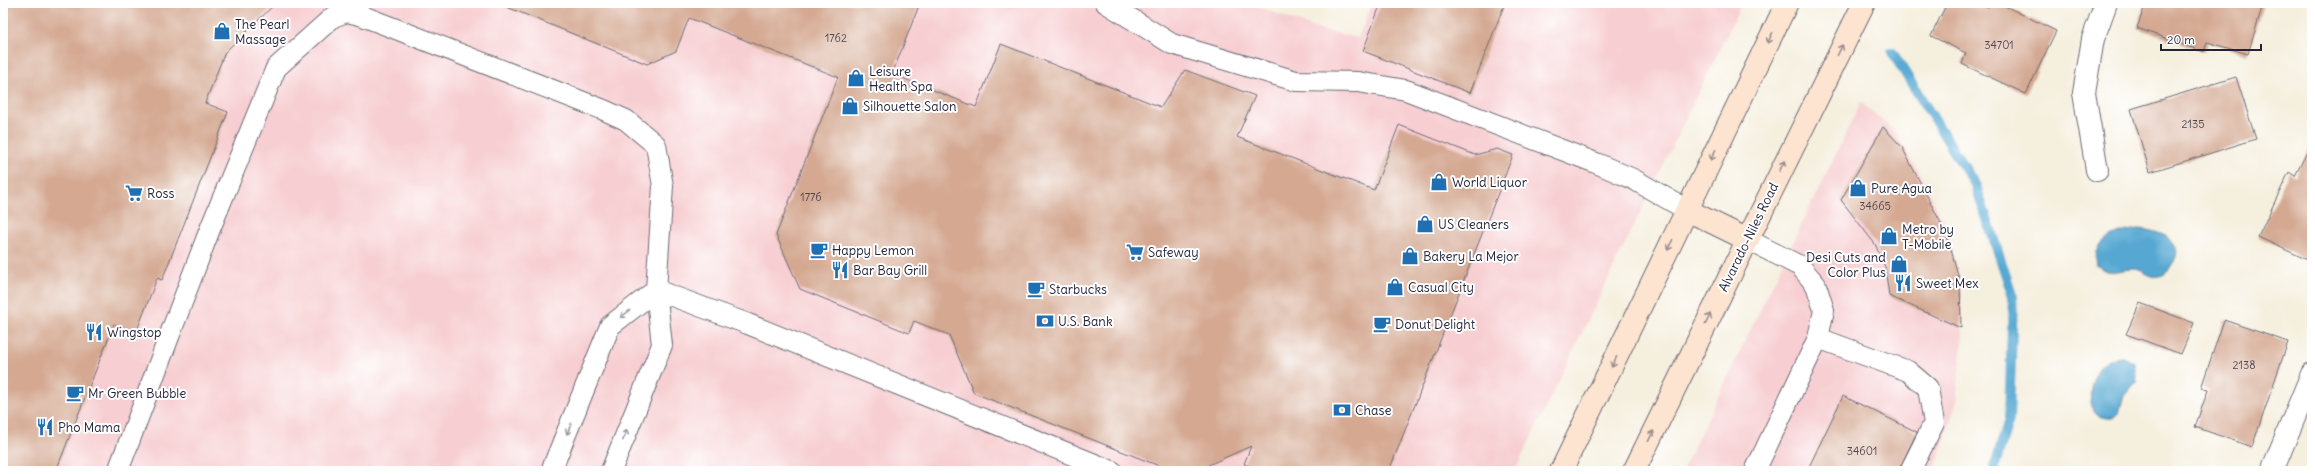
<svg xmlns="http://www.w3.org/2000/svg" width="2315" height="474" font-family="Delius,sans-serif">
<style>
.built{fill:#f7cfd2}
.water{fill:#57a8d2;stroke:#3c6586}
.lines{fill:none;stroke-linecap:round;stroke-linejoin:round}
.stream{stroke:#57a8d2;stroke-width:10}
.building{fill:#d4a891}
.service-casing{stroke:#6c6a74;stroke-width:22}
.minor-casing{stroke:#6c6a74;stroke-width:24}
.secondary-casing{stroke:#6c6a74;stroke-width:24}
.service{stroke:#fff;stroke-width:20}
.minor{stroke:#fff;stroke-width:22}
.secondary{stroke:#fde4d1;stroke-width:22}
.oneway{stroke:#9a8d8e}
.oneway2{stroke:#9c9ca7}
.labels{text-anchor:middle;stroke-width:4;stroke-linejoin:round;paint-order:stroke}
.number-label{font-size:11px;fill:#4e4450}
.poi-label{font-size:13px;fill:#22223b;stroke:#fff;text-anchor:start}
.street-label{font-size:13px;fill:#22223b;stroke:#fff}
</style>
<rect width="100%" height="100%" fill="#fff"/>
<filter id="ink" filterUnits="userSpaceOnUse"><feTurbulence type="fractalNoise" baseFrequency=".025" numOctaves="2"/><feDisplacementMap in="SourceGraphic" scale="8" xChannelSelector="R" yChannelSelector="G"/><feConvolveMatrix kernelMatrix="1 2 1 2 8 2 1 2 1" color-interpolation-filters="sRGB"/></filter>
<filter id="wash" filterUnits="userSpaceOnUse"><feTurbulence type="fractalNoise" baseFrequency=".012" numOctaves="4" result="noise"/><feDisplacementMap in="SourceGraphic" scale="16" xChannelSelector="R" yChannelSelector="G"/><feGaussianBlur stdDeviation="0.9" result="paint"/><feColorMatrix in="noise" values="0 0 0 0 0 0 0 0 0 0 0 0 0 0 0 0 0 1.4 0 .05"/><feComposite in="paint" operator="in"/></filter>
<g filter="url(#wash)">
<rect width="100%" height="100%" fill="#f5efde"/>
<path class="built" d="M3,3h1246l65,25 44,10 15,-35h369l-227,468h-1512z
M1861,102l34,30 26,44 26,54 13,50 3,53 -7,70 -21,66 -1,2h-252z"/>
<path class="water" d="M2138,229c20,1 52,12 33,37 -3,5 -6,9 -11,10 -11,3 -16,-7 -26,-7 -16,0 -24,8 -37,-4 -6,-25 22,-33 41,-36z
M2122,357l12,6 3,18 -13,15 -5,18 -6,4c-33,3 -25,-44 -7,-57 5,-3 10,-3 16,-4z"/>
<g class="lines">
<path class="stream" d="M1892,52l84,134 37,111 -4,123 -16,51"/>
</g>
<g id="blocks">
<path class="building" d="M3,3h273l-51,49 -20,51 23,9 -66,168 -5,-2 -21,55 -22,-9 -58,147h-53z
M497,3h423l-28,71 84,33 25,-63 160,63 24,-37 70,26 -18,41 137,53 25,-65 76,30 22,-6 16,6 -124,316h-128l-17,-7 7,-18 -56,25h-23l-198,-78 -25,-58 -35,-14 -5,12 -109,-44 -24,-54 62,-158 -149,-59 -13,33 -29,13z
M1381,3h124l-35,90 -107,-42z
M1947,3h32l9,4 3,-4h8l57,28 -30,63 -64,-30 4,-11 -35,-17z
M2146,3h115l2,1 -15,50 -41,-12 -3,10 -67,-24z
M2236,77l20,62 -106,33 -19,-63z
M1883,127l19,20 45,88 13,47 1,46 -72,-32 -4,-29 -10,-23 -34,-44z
M2312,142v120l-54,-25 31,-65 6,4z
M2140,303l54,20 -13,31 -55,-20z
M2224,320l64,22 -36,105 -57,-20 13,-37 -7,-2z
M1843,396l74,36 -19,39h-91z"/>
</g>
</g>
<g filter="url(#ink)">
<use href="#blocks" fill-opacity="0" stroke="#6c6a74" stroke-width="1"/>
<g class="lines">
<g class="service-casing">
<path id="service" d="M1106,3l66,41 124,37 62,1 48,8 190,73 37,16 54,31
M1746,239l54,27 16,19 8,25 -6,28 -63,133
M656,290l92,34 364,147
M1818,338l90,33 20,17 6,35 -24,48
M118,471l92,-242 66,-161 57,-51 14,-5 13,3 244,95 22,10 30,25 7,41 -7,104 6,55 -51,126
M551,471l59,-145 46,-36"/>
</g>
<g class="minor-casing">
<path id="minor" d="M2097,170l-13,-77 9,-54 13,-36
M2272,471l40,-97"/>
</g>
<g class="secondary-casing">
<path id="secondary" d="M1687,210l59,29
M1561,471l226,-468
M1634,471l230,-468"/>
</g>
<use href="#service" class="service"/>
<use href="#minor" class="minor"/>
<use href="#secondary" class="secondary"/>
</g>
<defs><path id="oneway-shaft" d="M-6 0H5M1.5-3L5.5 0L1.5 3" fill="none" stroke-width="1.6" stroke-linecap="round" stroke-linejoin="round"/></defs>
<g class="oneway">
<use href="#oneway-shaft" transform="translate(1770 38) rotate(116)"/>
<use href="#oneway-shaft" transform="translate(1840 50) rotate(-64)"/>
<use href="#oneway-shaft" transform="translate(1713 155) rotate(116)"/>
<use href="#oneway-shaft" transform="translate(1782 166) rotate(-64)"/>
<use href="#oneway-shaft" transform="translate(1670 245) rotate(116)"/>
<use href="#oneway-shaft" transform="translate(1708 319) rotate(-64)"/>
<use href="#oneway-shaft" transform="translate(1614 362) rotate(116)"/>
<use href="#oneway-shaft" transform="translate(1651 436) rotate(-64)"/>
</g>
<g class="oneway2">
<use href="#oneway-shaft" transform="translate(625 314) rotate(142)"/>
<use href="#oneway-shaft" transform="translate(569 429) rotate(112)"/>
<use href="#oneway-shaft" transform="translate(625 435) rotate(-69)"/>
</g>
</g>
<defs>
<g id="shop-bare" transform="scale(1.38)"><path d="M-5-2.5h2.3a2.7 3.5 0 0 1 5.4 0H5L5.5 6h-11ZM-1.5-2.5h3a1.5 2.3 0 0 0-3 0Z" fill="#1f6fb2" stroke="#fff" stroke-width="2.5" paint-order="stroke"/></g>
<g id="supermarket-bare" transform="scale(1.38)"><path d="M-6-5.5h2.5l.6 2H6L4.5 2H-2.5L-4.4-4H-6ZM-1.5 3.2a1.3 1.3 0 1 0 .1 0ZM3 3.2a1.3 1.3 0 1 0 .1 0Z" fill="#1f6fb2" stroke="#fff" stroke-width="2.5" paint-order="stroke"/></g>
<g id="cafe-bare" transform="scale(1.38)"><path d="M-5.5-4.5H6V0H3Q3 3.5 0 3.5H-2.5Q-5.5 3.5-5.5 0ZM3-3.2v2h1.7v-2ZM-6 4.5H4V6H-6Z" fill="#1f6fb2" stroke="#fff" stroke-width="2.5" paint-order="stroke"/></g>
<g id="restaurant-bare" transform="scale(1.38)"><path d="M-5-6h1v4h1v-4h1v4h1v-4h1v5L-1.5 .5V6h-2V.5L-5-1ZM5-6V6H3V1.5H1.5Q1.5-4 5-6Z" fill="#1f6fb2" stroke="#fff" stroke-width="2.5" paint-order="stroke"/></g>
<g id="bank-bare" transform="scale(1.38)"><path d="M-6-4H6V4H-6ZM0-2.3a2.3 2.3 0 1 0 0 4.6a2.3 2.3 0 1 0 0-4.6Z" fill="#1f6fb2" stroke="#fff" stroke-width="2.5" paint-order="stroke"/></g>
</defs>
<g fill-rule="evenodd">
<use href="#shop-bare" x="222" y="31"/>
<use href="#shop-bare" x="856" y="78"/>
<use href="#shop-bare" x="850" y="106"/>
<use href="#shop-bare" x="1439" y="182"/>
<use href="#shop-bare" x="1858" y="188"/>
<use href="#supermarket-bare" x="134" y="193"/>
<use href="#shop-bare" x="1425" y="224"/>
<use href="#shop-bare" x="1889" y="236"/>
<use href="#cafe-bare" x="819" y="250"/>
<use href="#supermarket-bare" x="1135" y="252"/>
<use href="#shop-bare" x="1410" y="256"/>
<use href="#shop-bare" x="1899" y="264"/>
<use href="#restaurant-bare" x="840" y="270"/>
<use href="#restaurant-bare" x="1903" y="283"/>
<use href="#shop-bare" x="1395" y="287"/>
<use href="#cafe-bare" x="1036" y="289"/>
<use href="#bank-bare" x="1045" y="321"/>
<use href="#cafe-bare" x="1382" y="324"/>
<use href="#restaurant-bare" x="94" y="332"/>
<use href="#cafe-bare" x="75" y="393"/>
<use href="#bank-bare" x="1342" y="410"/>
<use href="#restaurant-bare" x="45" y="427"/>
</g>
<g class="labels">
<g class="number-label">
<text x="836" y="42">1762</text>
<text x="1999" y="49">34701</text>
<text x="2193" y="128">2135</text>
<text x="811" y="201">1776</text>
<text x="1875" y="210">34665</text>
<text x="2244" y="369">2138</text>
<text x="1862" y="455">34601</text>
</g>
<g class="poi-label">
<text x="235" y="29">The Pearl<tspan x="235" dy="15">Massage</tspan></text>
<text x="869" y="76">Leisure<tspan x="869" dy="15">Health Spa</tspan></text>
<text x="863" y="111">Silhouette Salon</text>
<text x="1452" y="187">World Liquor</text>
<text x="1871" y="193">Pure Agua</text>
<text x="147" y="198">Ross</text>
<text x="1438" y="229">US Cleaners</text>
<text x="1902" y="234">Metro by<tspan x="1902" dy="15">T-Mobile</tspan></text>
<text x="832" y="255">Happy Lemon</text>
<text x="1148" y="257">Safeway</text>
<text x="1423" y="261">Bakery La Mejor</text>
<text x="1886" y="262" text-anchor="end">Desi Cuts and<tspan x="1886" dy="15">Color Plus</tspan></text>
<text x="853" y="275">Bar Bay Grill</text>
<text x="1916" y="288">Sweet Mex</text>
<text x="1408" y="292">Casual City</text>
<text x="1049" y="294">Starbucks</text>
<text x="1058" y="326">U.S. Bank</text>
<text x="1395" y="329">Donut Delight</text>
<text x="107" y="337">Wingstop</text>
<text x="88" y="398">Mr Green Bubble</text>
<text x="1355" y="415">Chase</text>
<text x="58" y="432">Pho Mama</text>
</g>
<g class="street-label">
<text transform="translate(1748 237) rotate(-64)" y="5">Alvarado-Niles Road</text>
</g>
</g>
<rect width="2315" height="474" fill="none" stroke="#fff" stroke-width="16"/>
<path d="M2161 44v6h100v-6" fill="none" stroke="#22223b" stroke-width="2"/>
<text x="2167" y="44" font-size="12" fill="#22223b" stroke="#ffffff" stroke-width="3" paint-order="stroke">20 m</text>
</svg>
